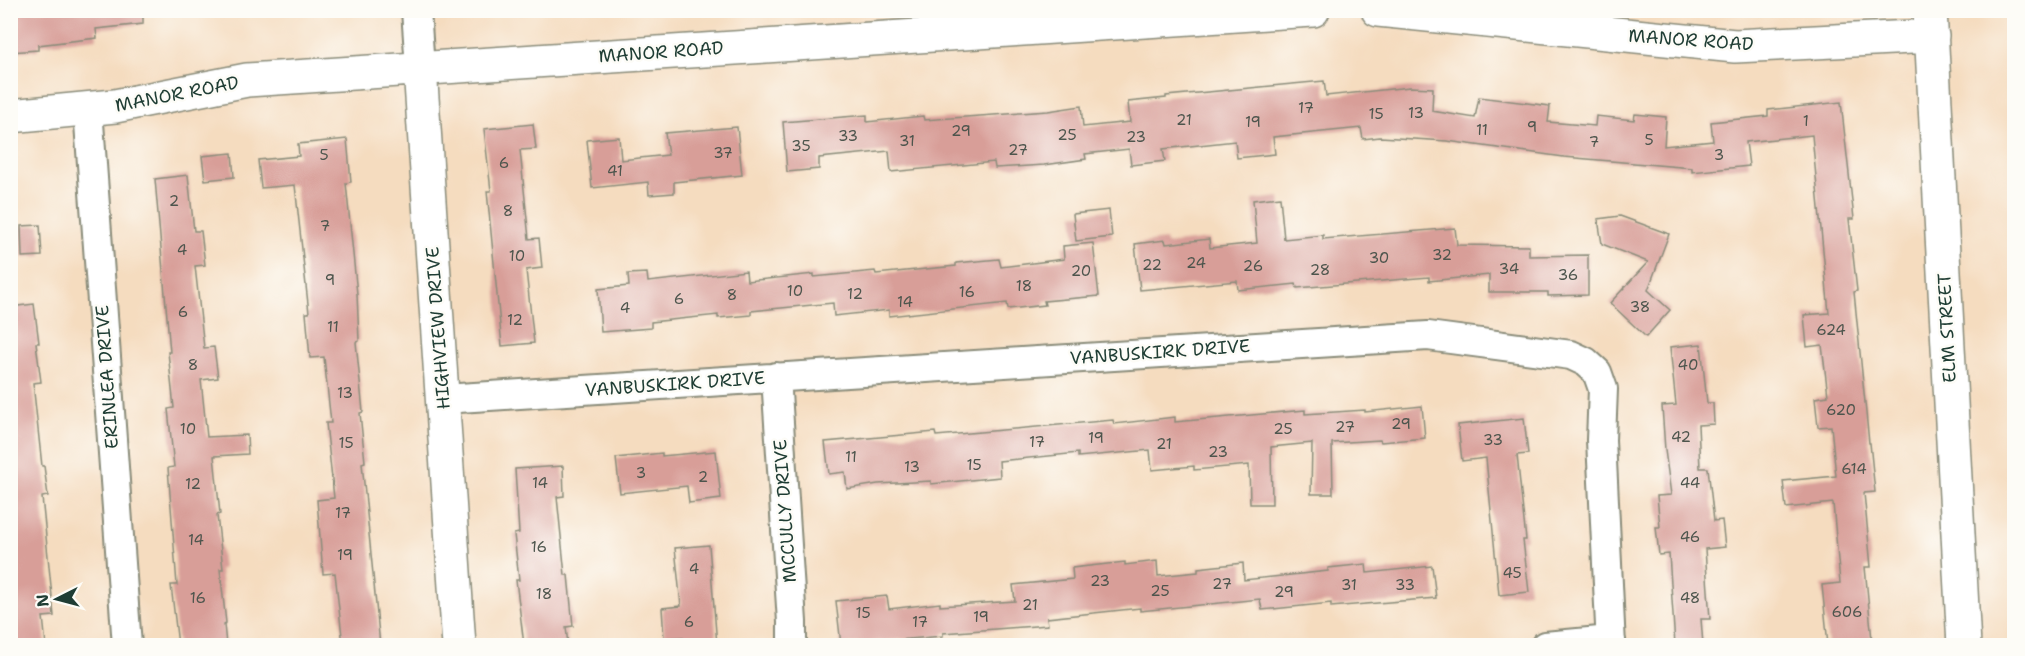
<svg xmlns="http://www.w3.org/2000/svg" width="2025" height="656" font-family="'Shantell Sans',sans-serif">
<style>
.building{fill:#d89e98}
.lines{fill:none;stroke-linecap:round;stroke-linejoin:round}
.street-casing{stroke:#8a8c7a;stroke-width:32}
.secondary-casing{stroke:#8a8c7a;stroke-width:36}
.street{stroke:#fff;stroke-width:28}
.secondary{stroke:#fff;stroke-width:33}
.labels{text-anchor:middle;stroke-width:5;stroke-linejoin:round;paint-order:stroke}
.number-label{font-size:15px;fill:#4d554d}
.street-label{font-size:18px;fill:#1f3d34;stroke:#fdfcf7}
</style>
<rect width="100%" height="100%" fill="#fdfcf7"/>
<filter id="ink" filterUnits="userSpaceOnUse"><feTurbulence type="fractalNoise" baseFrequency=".0167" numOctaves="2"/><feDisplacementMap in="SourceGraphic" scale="12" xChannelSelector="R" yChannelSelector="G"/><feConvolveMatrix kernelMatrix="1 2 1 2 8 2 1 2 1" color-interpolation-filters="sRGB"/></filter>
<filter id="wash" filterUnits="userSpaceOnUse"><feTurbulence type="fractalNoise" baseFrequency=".008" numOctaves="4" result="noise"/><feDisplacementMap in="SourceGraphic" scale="24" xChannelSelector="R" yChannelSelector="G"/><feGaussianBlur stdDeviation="1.35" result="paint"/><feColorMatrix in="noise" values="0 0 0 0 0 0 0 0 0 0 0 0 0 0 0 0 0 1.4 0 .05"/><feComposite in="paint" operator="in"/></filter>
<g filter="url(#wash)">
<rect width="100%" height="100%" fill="#f5dcbf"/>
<g id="blocks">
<path class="building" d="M10,10h133v14l-47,5 1,9 -59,7v5l-28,2z
M1324,81l2,15 84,-9 23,1 -1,23 43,7 4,-21 71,9 -2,16 47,4 1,-10 38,4 1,-6 31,3 -2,29 49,-5 -2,-19 57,-6v-6l73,-8 13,117h-5l8,72 -3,1 15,151h1l5,49 -11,1 7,74h-6l7,73 -44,5 -6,-60 18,-2 -7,-80 -47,5 -3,-27 53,-5 -5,-50 -13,1 -3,-29 13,-2 -6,-51 -15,2 -3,-32 25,-2 -17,-178 -66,7 3,24 -57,6v-4l-128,-11 -117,-16 -67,-4 -17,2 -2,-11 -88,9 2,17 -38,4 -2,-17 -72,8 2,12 -34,4 -2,-16 -44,5 1,5 -42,6 -49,3 -1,-6 -103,10 -2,-21 -70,7v11l-32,3 -4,-50 84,-7v7l56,-6 1,4 124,-9 33,-5 2,21 47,-5 -2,-20 38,-4v-2z
M533,124l3,25 -16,1 9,89 10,-1 3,30 -16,2 8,73 -32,3 -15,-155h4l-7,-62z
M737,127l5,48 -68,7v11l-25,2 -1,-13 -56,6 -5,-48 32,-3 2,23 47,-5 -3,-22z
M347,139l4,43 -5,1 11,111 2,47 -3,1 7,70 -3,1 5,49 -3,1 18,182h-37l-8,-72 -12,1 -6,-74 17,-2 -8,-75h5l-7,-66 -14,1 -4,-45h3l-14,-128 -34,3 -3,-28 41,-4 -1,-12z
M232,153l2,24 -29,3 -3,-24z
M188,175l6,56h7l4,34 -10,1 9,82 10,-1 4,31 -17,2 6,57 40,-2 1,19 -34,2 6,58 -3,1 6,54h-3l6,54 -2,1 2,21h-48l-7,-60h6l-9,-117 6,-1 -6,-58 6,-1 -6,-56h2l-15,-173z
M1280,197l4,42 39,-4v4l132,-11 2,17 72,1v10l59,-1v40l-40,1v-4h-59v-17l-60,6v-4l-132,11 -1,-4 -58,6 -1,-9 -97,9 -5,-46 30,-4 1,4 43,-5 1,9 47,-5 -4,-43z
M1109,210l3,27 -36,4 -3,-27z
M1620,216l49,18 -21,56 22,20 -24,27 -36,-34 38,-41 -46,-18 -4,-25z
M40,225l2,31 -20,1 -1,-31z
M1093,243l6,53 -55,5 1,4 -37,4 -1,-6 -118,13v-6l-55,6 -1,-13 -82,8v4l-33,3v-3l-67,7v6l-50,4 -3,-43 31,-3 -1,-12 19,-1 1,9 98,-11 1,10 67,-7v3l61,-6 1,3 80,-8v-3l43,-4 2,8 63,-8 -1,-13z
M34,304l5,39h-3l5,39 -8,1 9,83h2l4,30 -6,1 12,119 -11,1 3,28h-36v-338z
M1701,344l6,59h6l1,21 -16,1 2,43h8l6,53 8,-1 3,27 -20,2 5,70h-9l2,26h-28l-6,-91 -10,1 -3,-28h4l-3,-31 14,-1 -6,-45 -3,-44 14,-1 -6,-58z
M1422,406l3,32 -44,4 -1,-2 -48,3 1,51h-22l1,-51 -41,4 1,57h-22l-1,-39 -55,5v-4l-42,4 -2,-20 -72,7v-4l-79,8 1,16 -69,7v-3l-53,3 -31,5 -2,-17 -16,2 -4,-32 110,-10 1,4 177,-16 1,4 61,-7v5l130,-12v4l60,-4v2z
M1524,418l4,36 -11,1 9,85h-3l6,52 -30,3 -13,-137 -24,3 -4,-36z
M716,451l5,48 -32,4 -2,-17 -67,7 -4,-35 46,-5v3z
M563,466l1,30 -7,1 8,78h3l5,51 -7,1 2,18h-44l-8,-65h3l-5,-46 5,-1 -4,-64z
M709,545l8,100h-33l-1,-8 -19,1 -2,-30 19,-2 -6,-58z
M1157,561l1,15 40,-4v-4l45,-5 1,17 84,-9v-3l38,-4 1,9 65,-7 4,32 -105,9v-4l-69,7 -2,-11 -120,12v-3l-93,10 1,7 -105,8v3l-102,9 -5,-44 51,-5 2,13 51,-6v3l75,-5 -2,-16 60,-6 -1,-11 53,-6v3z"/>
</g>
</g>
<g filter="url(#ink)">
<use href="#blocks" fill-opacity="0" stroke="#8a8c7a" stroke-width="1.5"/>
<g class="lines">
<g class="street-casing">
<path id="street" d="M416,10l4,58
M88,109l39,537
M776,377l16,245v24
M443,399l985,-63 143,19 15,7 11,10 6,17 -2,51 10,206
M1545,646l66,-6"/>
</g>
<g class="secondary-casing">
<path id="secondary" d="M1378,10l357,36 197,-10
M1930,10l34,636
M420,68l39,578
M10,116l105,-10 132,-26 1066,-70"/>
</g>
<use href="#street" class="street"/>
<use href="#secondary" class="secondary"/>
</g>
</g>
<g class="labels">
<g class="number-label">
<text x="1306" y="113">17</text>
<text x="1416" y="118">13</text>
<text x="1376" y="119">15</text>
<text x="1184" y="125">21</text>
<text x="1806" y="126">1</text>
<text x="1253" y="127">19</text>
<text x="1532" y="132">9</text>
<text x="1482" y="135">11</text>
<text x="961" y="136">29</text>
<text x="1067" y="140">25</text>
<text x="848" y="141">33</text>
<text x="1136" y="142">23</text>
<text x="1649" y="145">5</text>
<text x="907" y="146">31</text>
<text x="1594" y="147">7</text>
<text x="801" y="151">35</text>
<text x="1018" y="155">27</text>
<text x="723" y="158">37</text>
<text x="324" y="160">5</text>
<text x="1719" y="160">3</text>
<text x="504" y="168">6</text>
<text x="615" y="176">41</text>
<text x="174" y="206">2</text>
<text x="508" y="216">8</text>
<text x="325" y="231">7</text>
<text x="182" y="255">4</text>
<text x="1442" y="260">32</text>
<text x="517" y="261">10</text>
<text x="1379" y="263">30</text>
<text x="1196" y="268">24</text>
<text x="1152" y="270">22</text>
<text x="1253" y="271">26</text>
<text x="1509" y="274">34</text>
<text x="1320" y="275">28</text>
<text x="1081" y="276">20</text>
<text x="1568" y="280">36</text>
<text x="330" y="285">9</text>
<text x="1024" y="291">18</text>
<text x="795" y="296">10</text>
<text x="967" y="297">16</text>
<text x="855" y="299">12</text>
<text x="732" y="300">8</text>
<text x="679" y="304">6</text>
<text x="905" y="307">14</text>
<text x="1640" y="312">38</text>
<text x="625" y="313">4</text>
<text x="183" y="317">6</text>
<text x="515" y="325">12</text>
<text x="333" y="332">11</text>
<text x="1831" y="335">624</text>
<text x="193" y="370">8</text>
<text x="1688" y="370">40</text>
<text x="345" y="398">13</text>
<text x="1841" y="415">620</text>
<text x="1401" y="429">29</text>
<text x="1345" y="432">27</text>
<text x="188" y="434">10</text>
<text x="1283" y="434">25</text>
<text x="1681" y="442">42</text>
<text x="1096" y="443">19</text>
<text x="1493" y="445">33</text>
<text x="1037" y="447">17</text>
<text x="346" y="448">15</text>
<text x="1164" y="449">21</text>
<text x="1218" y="457">23</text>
<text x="851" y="462">11</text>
<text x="974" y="470">15</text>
<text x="912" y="472">13</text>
<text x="1854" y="474">614</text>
<text x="641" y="478">3</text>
<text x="703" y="482">2</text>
<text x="540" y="488">14</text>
<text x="1690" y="488">44</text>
<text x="193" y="489">12</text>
<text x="343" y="518">17</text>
<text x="1690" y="542">46</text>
<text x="196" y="545">14</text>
<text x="539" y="552">16</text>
<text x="345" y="560">19</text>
<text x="694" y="574">4</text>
<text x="1512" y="578">45</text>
<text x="1100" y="586">23</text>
<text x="1222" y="589">27</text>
<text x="1349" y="590">31</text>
<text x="1405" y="590">33</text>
<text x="1160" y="596">25</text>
<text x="1284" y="597">29</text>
<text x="544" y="599">18</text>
<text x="198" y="603">16</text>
<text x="1690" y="603">48</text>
<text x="1030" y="610">21</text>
<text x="1847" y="617">606</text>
<text x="863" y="618">15</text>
<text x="981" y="622">19</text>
<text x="689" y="627">6</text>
<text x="920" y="627">17</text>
</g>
<g class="street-label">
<text transform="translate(1691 40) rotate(4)" y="6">MANOR ROAD</text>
<text transform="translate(661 52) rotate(-4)" y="6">MANOR ROAD</text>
<text transform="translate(177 94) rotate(-11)" y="6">MANOR ROAD</text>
<text transform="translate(438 328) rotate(-94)" y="6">HIGHVIEW DRIVE</text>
<text transform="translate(1947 328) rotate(-93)" y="6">ELM STREET</text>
<text transform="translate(1160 352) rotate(-4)" y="6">VANBUSKIRK DRIVE</text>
<text transform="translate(107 377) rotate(-94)" y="6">ERINLEA DRIVE</text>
<text transform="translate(675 384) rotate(-4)" y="6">VANBUSKIRK DRIVE</text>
<text transform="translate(785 511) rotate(-94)" y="6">MCCULLY DRIVE</text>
</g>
</g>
<rect width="2025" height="656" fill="none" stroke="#fdfcf7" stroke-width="36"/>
<g transform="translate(57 599) rotate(264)" stroke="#fdfcf7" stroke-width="4.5" paint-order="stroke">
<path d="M0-4.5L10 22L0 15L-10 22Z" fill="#1f3d34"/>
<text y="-9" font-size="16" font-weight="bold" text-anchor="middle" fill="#1f3d34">N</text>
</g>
</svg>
